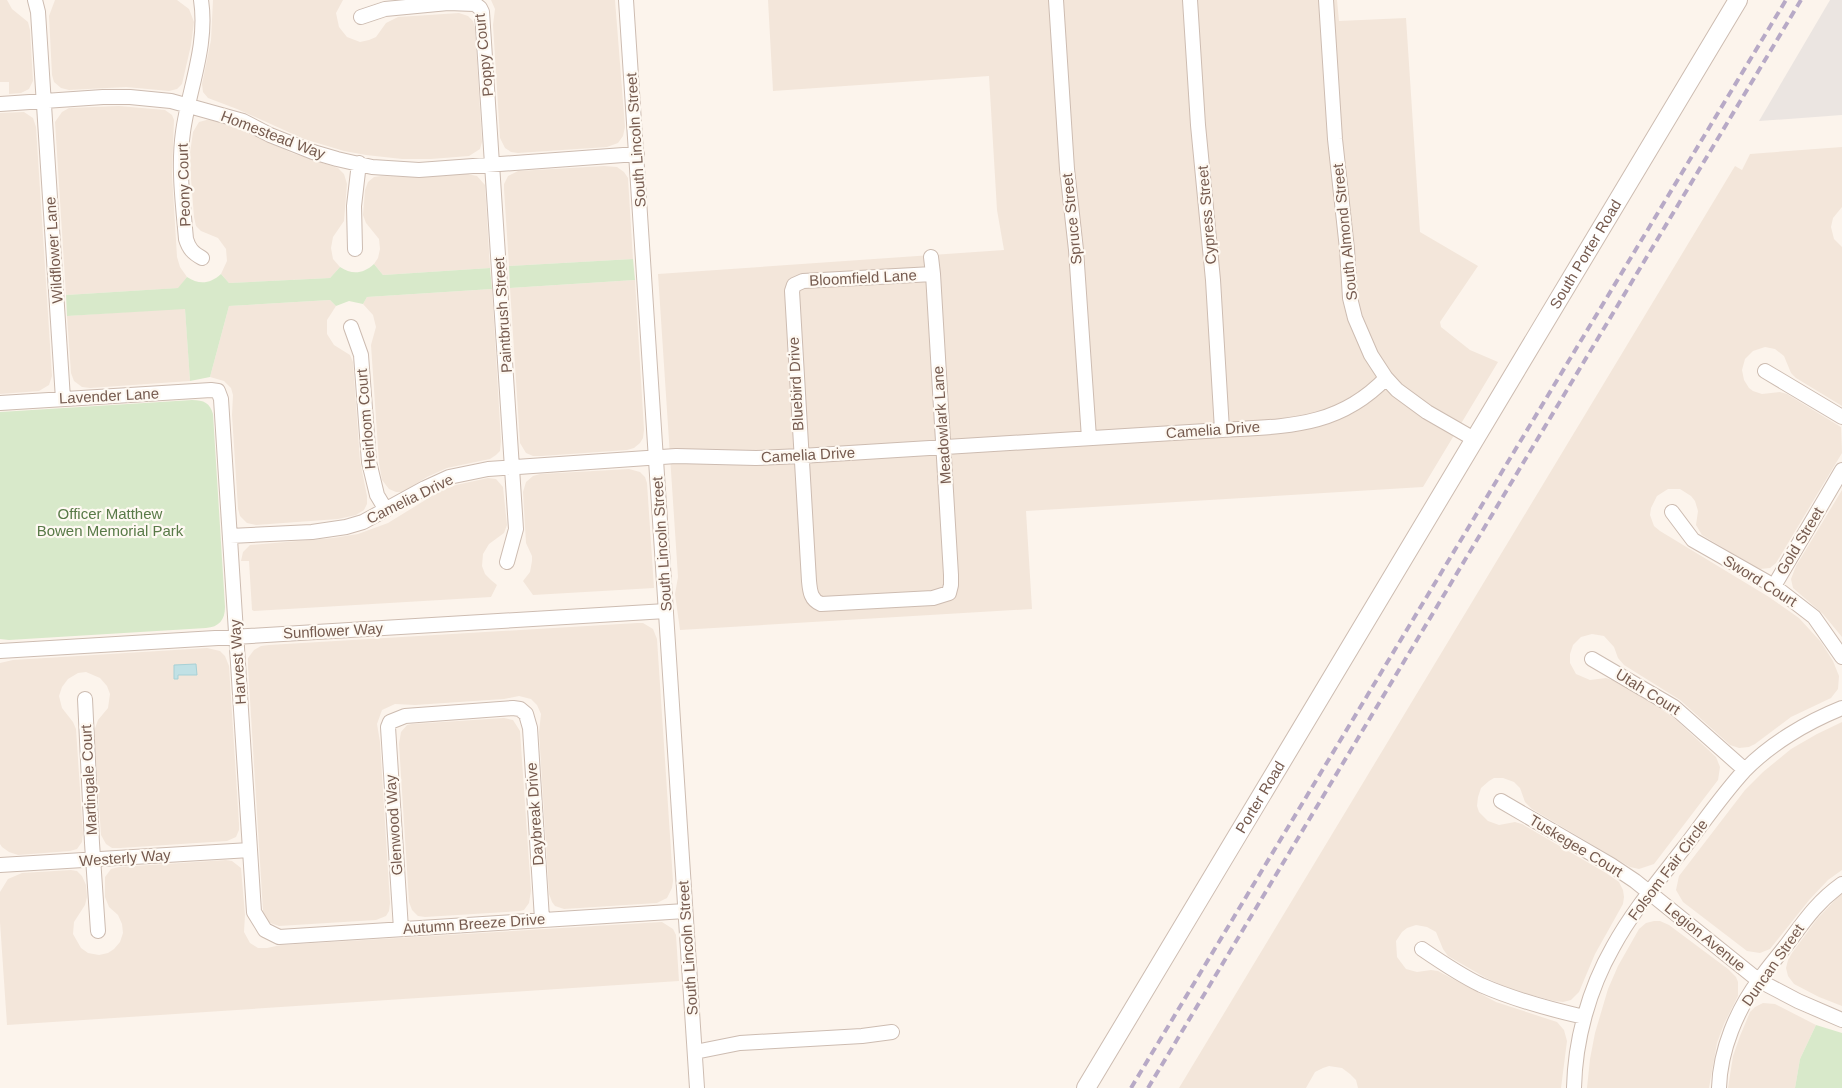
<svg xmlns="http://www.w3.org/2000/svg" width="1842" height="1088" font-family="Helvetica,sans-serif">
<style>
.residential{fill:#f3e6da}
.industrial{fill:#ebe5e1}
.green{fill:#d8e9ca}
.water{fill:#c1e1e5;stroke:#a7d1d6}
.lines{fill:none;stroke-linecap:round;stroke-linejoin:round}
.minor-casing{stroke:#cdbcb1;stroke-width:16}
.tertiary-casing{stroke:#cdbcb1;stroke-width:20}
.minor{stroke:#fff;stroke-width:14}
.tertiary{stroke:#fff;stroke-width:18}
.rail{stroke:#b7a9c6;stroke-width:4;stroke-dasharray:8 5;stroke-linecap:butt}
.labels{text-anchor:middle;stroke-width:4.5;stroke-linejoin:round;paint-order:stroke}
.street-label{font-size:15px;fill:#765b4f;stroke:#fef9f2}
.park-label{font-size:15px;fill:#597a48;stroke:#fef9f2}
</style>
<rect width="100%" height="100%" fill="#fcf4ec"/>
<path class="residential" d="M0,0h7l5,9 16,13 2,8 3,51 -4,8 -8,4 -12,1v-12h-9z
M55,0h122l12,9 5,13 -3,23 -9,39 -5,5 -8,2 -43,-4 -57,3 -8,-2 -7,-6 -2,-7 -3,-59z
M213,0h130l-7,13 3,14 8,10 13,5 9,-2 7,-3 10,-14 12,-6 61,-4 9,3 5,5 2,7 7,114 -2,7 -11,7 -38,3h-29l-36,-4 -22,-4 -40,-12 -67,-30 -29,-11 -5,-6 -1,-8 9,-44z
M491,0h124l10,127 -2,9 -5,7 -11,4 -89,6 -7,-1 -6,-4 -5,-10 -7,-113 2,-16z
M768,0h569l2,21 67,-3 14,214 58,34 -38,56 1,5 29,23 28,12 -75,125 -397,24 6,98 -352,21 -5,-36 3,-17 -20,-303 346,-24 -7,-40 -8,-134 -216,15z
M119,106l46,4 7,5 2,5 -2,54 5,83 3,10 7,10 -8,11 -113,7 -11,-173 7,-10 7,-4z
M24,112l9,6 3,9 16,249 -3,9 -10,6 -39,3v-281z
M210,119l34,12 48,22 46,15 6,6 3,10 -3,37 -11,16 -2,11 2,11 7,8 -10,11 -101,5 -8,-9 6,-13 -1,-12 -8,-11 -17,-7 -5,-5 -2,-9 -3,-38 -1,-26 3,-21 6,-10z
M1842,147v60l-9,11 -2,9 3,12 8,8v159l-46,-28 -5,-5 -7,-17 -9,-7 -10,-2 -12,4 -8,8 -3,11 2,10 5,8 4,3 9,3 18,-2 7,2 54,33 1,26 -66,110 -6,5 -10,1 -5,-2 -53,-32 -6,-10 2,-14 -3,-10 -4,-5 -11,-7h-12l-11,7 -6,12 -1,7 4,11 6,5 109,66 30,21 22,24 12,19 6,15 -1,13 -7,9 -40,19 -36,27 -6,3 -10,1 -9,-3 -50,-45 -56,-35 -6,-7 -4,-11 -10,-11 -12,-2 -11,3 -8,8 -3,9v9l6,11 14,6 16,-2 6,2 35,20 26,17 43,40 4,10 -2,13 -64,84 -15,5 -9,-2 -98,-58 -7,-7 -5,-14 -6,-6 -11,-4h-9l-5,3 -8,7 -3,9 -1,9 2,6 9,9 11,4 16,-3 7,2 84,49 13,9 4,8 1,7 -1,7 -28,50 -16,38 -8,8 -8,2 -9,-1 -41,-11 -27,-12 -38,-22 -5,-7 -7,-17 -9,-5 -11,-2 -9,3 -5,4 -6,9 1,16 9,12 11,3 14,-2 7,1 58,31 61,20 7,8 3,11 -6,47h-203l-2,-8 -6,-6 -8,-6 -13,-2 -6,2 -8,4 -9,16h-127l556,-922 7,4 8,-16z
M604,166l13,1 7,5 4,6 5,81 -124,7 -5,-77v-5l4,-8 10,-5z
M467,174l10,2 8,9 5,83 -107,7 -9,-11 4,-6 2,-9 -1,-10 -13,-16 -3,-8 2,-25 3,-8 6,-5 7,-1 39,1z
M635,280l9,150 -1,8 -3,5 -6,5 -7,2 -85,6h-9l-7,-3 -6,-10 -10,-155z
M492,289l9,152 -1,10 -4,4 -6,4 -43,9 -20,9 -24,15h-7l-7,-3 -7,-9 -3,-17 -8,-118 5,-18 -3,-12 -10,-11 4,-7z
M330,300l6,6 -9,14v14l7,11 16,10 3,7 7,99 7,35v8l-3,6 -8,5 -18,4 -82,6 -9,-2 -7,-7 -2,-7 -6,-94 1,-20 -2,-7 -7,-7 -14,-4 19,-71z
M185,308l5,73 -100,7 -8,-1 -8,-6 -3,-8 -4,-57z
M629,469l11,3 5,5 2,6 7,105 -121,7 -10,-14 7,-9 2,-11v-5l-6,-13 -3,-51 3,-10 7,-6 7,-2z
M488,478l8,1 7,8 4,38 -3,8 -15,11 -6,10 -1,12 3,8 6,6 6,5 -6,12 -237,14 -2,-1 -3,-49h-8l2,-9 7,-7 83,-7 25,-4 30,-11 52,-32 16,-6z
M1842,490v147l-19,-23 -30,-26 -2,-9 5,-13z
M637,623h6l10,6 4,10 16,242 -1,7 -5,10 -10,5 -93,6 -9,-3 -3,-4 -3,-8 -10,-162 2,-18 -4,-9 -6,-6 -12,-3 -15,3 -89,6 -20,-1 -13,6 -5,14 3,18 10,161 -1,8 -3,5 -10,4 -97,6 -9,-3 -4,-4 -3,-8 -15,-244v-9l6,-8 7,-4 8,-1z
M207,648l13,3 5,5 4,10 10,158v6l-3,7 -9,4 -107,7h-8l-6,-4 -5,-9 -7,-104 4,-11 10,-12 2,-14 -3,-8 -7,-8 -14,-6 -8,1 -10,6 -6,8 -3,9 3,12 11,14 3,7 7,105 -1,8 -5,7 -7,2 -52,4 -9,-3 -7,-5 -2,-3v-181l13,-3z
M504,718l9,2 7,11 11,160 -2,12 -5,7 -4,1 -95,6 -7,-1 -6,-6 -3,-8 -10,-158 2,-12 6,-7 5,-1z
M1842,722v148l-14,10 -18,19 -40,50 -10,4 -13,-2 -64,-49 -7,-12 3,-14 66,-86 18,-18 28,-23 26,-15z
M226,860l6,1 9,7 4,47 -1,17 6,11 8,5h9l14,-3 381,-23 11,7 3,6 3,46 -672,44 -7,-103v-30l8,-13 14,-6 49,-3 6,1 5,5 4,9 1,12 -2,8 -11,17 -1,12 8,14 7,5 11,2 9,-2 6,-4 6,-7 3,-9 -1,-9 -4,-9 -9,-8 -4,-10v-20l6,-8 8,-2z
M1842,893v113l-23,-9 -25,-13 -6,-8 -2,-8 2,-8 4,-7 25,-34z
M1654,921h6l9,4 59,44 8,8 2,5v14l-14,28 -7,19 -8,45h-122l3,-29 5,-26 13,-44 10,-23 21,-37 7,-6z
M1763,1003l12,1 41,21 -16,34 -5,29h-67l5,-32 7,-20 10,-24 5,-5z"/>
<path class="industrial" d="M1830,0h12v115l-83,6z"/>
<path class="green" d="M633,259l2,21 -125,8 -1,-22z
M374,264l9,11 107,-7 2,21 -125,8 -4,7 -14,-3 -13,5 -6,-6 -101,6 -19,71 -20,4 -5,-72 -118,7 -1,-21 112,-7 9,-11c12,8 23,7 34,-3l8,9 101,-5 10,-11c12,8 23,7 34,-3z
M192,400c12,0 18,3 21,14l12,193c0,13 -6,20 -19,21l-197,12 -9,-1v-227z
M1816,1025l26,8v55h-47l5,-29z"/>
<path class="water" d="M196,664l1,11h-19v4h-4v-14z"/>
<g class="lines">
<g class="minor-casing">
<path id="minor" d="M35,0l3,12 25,387
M201,0c7,45 -12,88 -18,132 -5,36 0,72 3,107 3,10 7,14 16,19
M626,0l71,1088
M1056,0l11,169 9,81 13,188
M1190,0l8,125 15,155 9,150
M1326,0l9,139 12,110 3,49 5,20 16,37 15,23 11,12 30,22 47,27
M361,17l24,-8 63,-6 27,1 5,4 2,4 34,517 -9,33
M0,104l103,-7h27l41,4 72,20 27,14 43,17 24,7 35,8 47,3 218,-16
M355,249l-1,-43 5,-43
M931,257l2,17 18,301v10l-2,8 -16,5 -112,6c-10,-4 -11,-12 -12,-23l-17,-290 2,-6 9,-4 130,-7
M351,327l10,28 8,107 8,33 9,15
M1765,371l77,46
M0,403l211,-13 7,1 3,8 33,513 11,18 14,7 406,-26
M1672,512l21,28 81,46 40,31 28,40
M230,536l82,-4 34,-5 17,-5 62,-34 24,-11 39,-8 188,-13 80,2 45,-2 421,-26c64,-4 116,-2 164,-52
M1774,586l68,-116
M0,651l666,-40
M1592,659l82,48 71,63
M85,699l7,144 6,88
M1501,801l110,64 24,16 123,99 40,21 44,19
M0,865l250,-15
M401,929l-13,-202 2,-5 15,-6 108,-8 7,1 6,5 4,14 12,191
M1422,949c19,13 38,26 59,36 34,15 68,24 103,32
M695,1052l45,-9 122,-7 30,-4
M1574,1088c1,-48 15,-99 39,-141 19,-35 46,-67 70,-98 20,-26 39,-54 61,-78 26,-27 63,-49 98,-63
M1719,1088c1,-38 18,-79 41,-109 9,-13 19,-24 28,-36 17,-23 30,-42 54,-59"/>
</g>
<g class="tertiary-casing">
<g id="tertiary">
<path id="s1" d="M1086,1088l652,-1088"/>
</g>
</g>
<use href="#minor" class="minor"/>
<use href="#tertiary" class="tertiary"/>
<path class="rail" d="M1131,1088l655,-1088
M1148,1088l653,-1088"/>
</g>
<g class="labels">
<g class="street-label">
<text transform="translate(484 55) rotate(-96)" y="5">Poppy Court</text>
<text transform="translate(273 135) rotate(21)" y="5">Homestead Way</text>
<text transform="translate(636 140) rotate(-94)" y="5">South Lincoln Street</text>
<text transform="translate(184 185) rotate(-92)" y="5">Peony Court</text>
<text transform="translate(1207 215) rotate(-95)" y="5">Cypress Street</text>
<text transform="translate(1072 219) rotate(-96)" y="5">Spruce Street</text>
<text transform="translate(1345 232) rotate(-96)" y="5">South Almond Street</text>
<text transform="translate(54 250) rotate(-94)" y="5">Wildflower Lane</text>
<text dy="5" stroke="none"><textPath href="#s1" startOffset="972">South Porter Road</textPath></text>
<text transform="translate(863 278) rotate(-3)" y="5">Bloomfield Lane</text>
<text transform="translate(503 315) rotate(-94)" y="5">Paintbrush Street</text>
<text transform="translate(796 384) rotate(-93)" y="5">Bluebird Drive</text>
<text transform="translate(109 396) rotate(-3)" y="5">Lavender Lane</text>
<text transform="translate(366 419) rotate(-95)" y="5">Heirloom Court</text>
<text transform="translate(942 425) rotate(-94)" y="5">Meadowlark Lane</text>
<text transform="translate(1213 430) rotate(-4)" y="5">Camelia Drive</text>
<text transform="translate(808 455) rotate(-3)" y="5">Camelia Drive</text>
<text transform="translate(410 499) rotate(-26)" y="5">Camelia Drive</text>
<text transform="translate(1800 541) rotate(-59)" y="5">Gold Street</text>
<text transform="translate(662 544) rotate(-94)" y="5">South Lincoln Street</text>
<text transform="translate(1760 581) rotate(32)" y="5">Sword Court</text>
<text transform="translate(333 631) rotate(-3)" y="5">Sunflower Way</text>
<text transform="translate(238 662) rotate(-94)" y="5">Harvest Way</text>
<text transform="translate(1648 692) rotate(32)" y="5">Utah Court</text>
<text transform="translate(89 780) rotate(-93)" y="5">Martingale Court</text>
<text dy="5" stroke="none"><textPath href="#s1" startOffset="339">Porter Road</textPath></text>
<text transform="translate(535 814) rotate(-94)" y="5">Daybreak Drive</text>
<text transform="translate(394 825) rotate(-94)" y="5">Glenwood Way</text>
<text transform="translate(1576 846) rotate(31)" y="5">Tuskegee Court</text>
<text transform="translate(125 858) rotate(-4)" y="5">Westerly Way</text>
<text transform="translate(1668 870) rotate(-53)" y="5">Folsom Fair Circle</text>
<text transform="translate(474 924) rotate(-4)" y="5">Autumn Breeze Drive</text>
<text transform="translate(1705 937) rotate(39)" y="5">Legion Avenue</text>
<text transform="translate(688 948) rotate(-94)" y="5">South Lincoln Street</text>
<text transform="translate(1773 965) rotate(-55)" y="5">Duncan Street</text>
</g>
<g class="park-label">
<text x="110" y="519">Officer Matthew<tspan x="110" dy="17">Bowen Memorial Park</tspan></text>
</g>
</g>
</svg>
